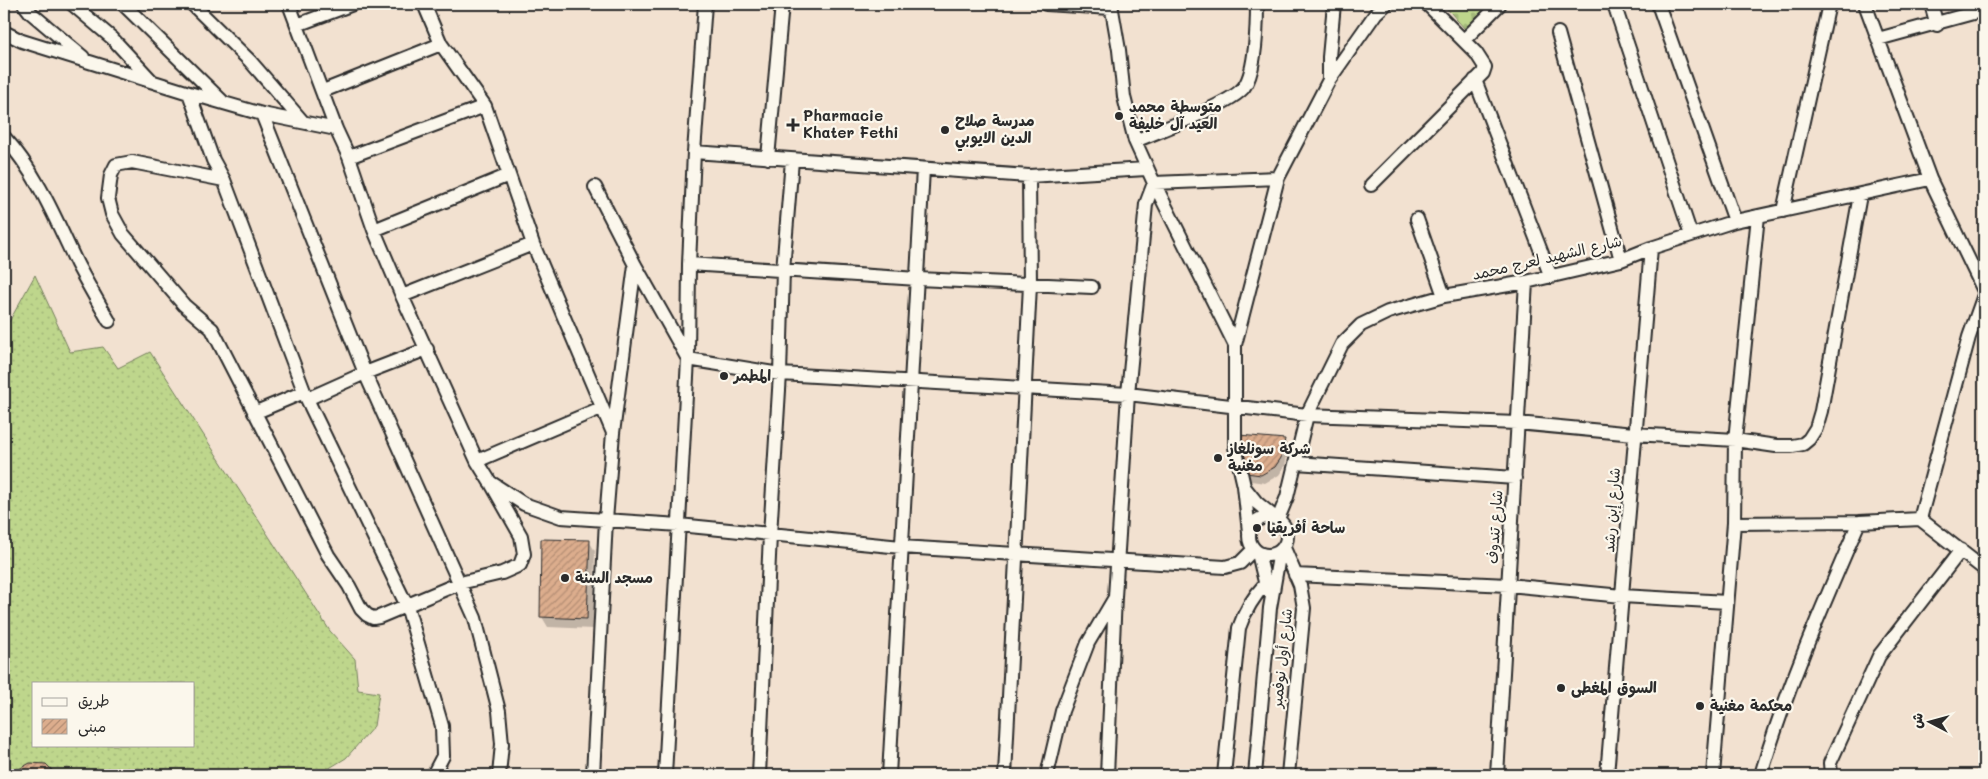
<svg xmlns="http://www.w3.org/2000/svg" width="1988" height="779" font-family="Mali,'Playpen Sans Arabic',sans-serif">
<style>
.grass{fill:url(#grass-dots);stroke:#74805c;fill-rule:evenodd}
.cemetery{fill:url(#cemetery-stones);stroke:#74805c}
.shadow{fill:#0003}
.building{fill:url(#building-hatch);stroke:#2b2b2b}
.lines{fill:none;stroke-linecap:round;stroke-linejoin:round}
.minor-casing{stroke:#2b2b2b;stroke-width:16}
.minor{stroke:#fbf7ec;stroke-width:12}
.poi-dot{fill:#2b2b2b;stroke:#fbf7ec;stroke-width:2}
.labels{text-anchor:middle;stroke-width:4.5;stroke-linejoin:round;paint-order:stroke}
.poi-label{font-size:15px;font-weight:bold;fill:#2b2b2b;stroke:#fbf7ec;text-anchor:start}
.street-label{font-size:15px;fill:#2b2b2b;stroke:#fbf7ec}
</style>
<defs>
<pattern id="grass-dots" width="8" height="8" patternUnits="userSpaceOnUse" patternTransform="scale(1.25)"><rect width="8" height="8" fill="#bed68c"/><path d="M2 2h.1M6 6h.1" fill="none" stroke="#a3b879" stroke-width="1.8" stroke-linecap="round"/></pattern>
<pattern id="cemetery-stones" width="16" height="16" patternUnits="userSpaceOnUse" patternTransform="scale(1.25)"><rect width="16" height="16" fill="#bed68c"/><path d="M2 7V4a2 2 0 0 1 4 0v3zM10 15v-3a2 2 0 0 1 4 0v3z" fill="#a3b879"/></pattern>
<pattern id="building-hatch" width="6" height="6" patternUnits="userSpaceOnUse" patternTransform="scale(1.25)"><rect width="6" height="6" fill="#dcad8d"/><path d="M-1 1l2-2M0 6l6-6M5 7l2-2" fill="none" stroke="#b38d73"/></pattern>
</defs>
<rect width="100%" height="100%" fill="#f2e1d0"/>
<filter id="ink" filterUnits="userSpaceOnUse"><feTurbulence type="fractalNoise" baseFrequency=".02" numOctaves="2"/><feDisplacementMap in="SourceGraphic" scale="10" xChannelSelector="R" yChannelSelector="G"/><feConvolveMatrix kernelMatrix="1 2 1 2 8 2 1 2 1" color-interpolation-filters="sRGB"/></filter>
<g filter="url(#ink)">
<path class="grass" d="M35,275l35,77 33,-5 15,21 32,-16 180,279 25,28 3,31 21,3 -5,33 -28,32 -28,17h-314v-449l5,-4zM34,683h160v62h-160z"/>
<path class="cemetery" d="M1443,4h46l-24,25z"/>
<path class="shadow" d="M1284,440l5,7 -4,19 -6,9 -14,8 -14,-2 -8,-12z
M589,541l6,10 -2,78 -45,-2 -6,-10z"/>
<path class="building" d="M1239,435l46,4 -4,19 -6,9 -14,8 -15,-2z
M541,539l49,1 -3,79 -47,-2z
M30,763l16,1 11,11h-44l6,-6z"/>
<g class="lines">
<g class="minor-casing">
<path id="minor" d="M24,4l7,9 52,44
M72,4l40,34 39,42
M123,4l99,97
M192,4l58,57 53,61
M289,4l47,125 13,28 25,73 28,66 75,165 13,21 34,22 37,13 118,8 222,22 324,20 15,-4 14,-14
M424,4l17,40 44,62 48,138 80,189
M1046,4l65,4
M1111,4l8,46 5,47 11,44 19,42 81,162
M1614,4l77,231
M1658,4l77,217
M1865,4l65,175 54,112
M1931,4l6,21
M297,25l56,-21
M4,32l18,9 167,52 73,21 74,15
M1558,33l63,227
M1878,39l106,-29
M1464,40l36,-36
M1329,80v-23l5,-53
M1475,80l76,197
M323,91l118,-47
M189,93l24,67 11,20 83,219 100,207 35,120 1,30 -10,19
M262,114l103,259 110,245 24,93 3,33 -3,31
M4,137c33,36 52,83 73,127 10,19 21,38 32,57
M1135,141c22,-9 98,-38 109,-54 12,-16 13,-64 13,-83
M694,152l335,24 117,-7
M349,157l136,-51
M768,158l14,-154
M224,180l-92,-18 -16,3 -5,10 -3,23 4,16 11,20 61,71 28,24 116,226 21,31 12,23 6,6 6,3 6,-1 81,-34 42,-10 18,-8 4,-11 -3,-18 -29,-51
M1371,185l112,-112 2,-6 -9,-14 -49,-49
M595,187l40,78 53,94 92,15 348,20 179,21 210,8 117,11 101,6 41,6h16l11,-2 6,-5 7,-11 5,-17 39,-216
M1783,211l46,-207
M1417,219l27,77
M374,230l135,-55
M689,264l229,15 174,8
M402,296l131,-52
M307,399l58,-26 62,-24
M254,413l50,-21
M477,461l124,-53
M1296,463l219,15
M1245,488l12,15 16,13
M1249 536a19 19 0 1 1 38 0a19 19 0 1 1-38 0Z
M1278,519l9,-22 20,-82 35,-71 19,-19 27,-13 56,-16 82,-14 95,-22 30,-12 84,-27 195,-42
M1920,519l49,-182 15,-42
M1734,523l125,-1 61,-3 64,50
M1249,532l-5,-46 -9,-39v-102l43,-167 51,-98 47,-67 10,-9
M1284,548l16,37 4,23 -16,167
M1258,553l9,37
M1295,575l213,10 114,11 105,6
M593,775l13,-255 7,-87 22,-168
M665,775l23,-416 1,-95 5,-112 11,-148
M759,775l11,-240 10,-161 3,-104 9,-110
M889,775l34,-606
M1005,775l25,-490 -1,-109
M1047,775l15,-64 26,-68 26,-44
M1107,775l8,-178 13,-203 18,-190 8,-21 124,-5
M1224,775l15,-147c6,-18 14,-31 27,-45
M1255,775l15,-167 10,-57
M1497,775l29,-493
M1607,775l44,-527
M1713,775l21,-252 1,-83 23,-224
M1761,775c25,-86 62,-170 98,-253
M1831,775l-1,-12 49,-107 82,-106"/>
</g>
<use href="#minor" class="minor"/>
</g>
</g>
<g class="poi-dot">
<circle cx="1119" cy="116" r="5"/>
<path d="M790.5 117.5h5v5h5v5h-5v5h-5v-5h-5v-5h5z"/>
<circle cx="945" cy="130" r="5"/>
<circle cx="724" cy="376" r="5"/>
<circle cx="1218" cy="458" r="5"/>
<circle cx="1257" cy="528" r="5"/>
<circle cx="565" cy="578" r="5"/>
<circle cx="1561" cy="688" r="5"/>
<circle cx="1700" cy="706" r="5"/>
</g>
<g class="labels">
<g class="poi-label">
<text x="1129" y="112">متوسطة محمد<tspan x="1129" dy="17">العيد آل خليفة</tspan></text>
<text x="803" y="121">Pharmacie<tspan x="803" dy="17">Khater Fethi</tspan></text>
<text x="955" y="126">مدرسة صلاح<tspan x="955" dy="17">الدين الايوبي</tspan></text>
<text x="734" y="381">المطمر</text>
<text x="1228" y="454">شركة سونلغاز<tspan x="1228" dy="17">مغنية</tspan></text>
<text x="1267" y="533">ساحة أفريقيا</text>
<text x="575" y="583">مسجد السنة</text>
<text x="1571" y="693">السوق المغطى</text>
<text x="1710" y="711">محكمة مغنية</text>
</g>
<g class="street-label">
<text transform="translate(1547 258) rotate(-13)" y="5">شارع الشهيد لعرج محمد</text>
<text transform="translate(1612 510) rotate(-86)" y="5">شارع إبن رشد</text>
<text transform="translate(1495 527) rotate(-86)" y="5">شارع تندوف</text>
<text transform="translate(1282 658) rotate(-84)" y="5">شارع أول نوفمبر</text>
</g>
</g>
<rect width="1988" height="779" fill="none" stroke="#fbf7ec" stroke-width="20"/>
<rect x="10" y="10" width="1968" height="759" fill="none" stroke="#2b2b2b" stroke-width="2" filter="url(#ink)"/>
<rect x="32" y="682" width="162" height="65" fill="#fbf7ec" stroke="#a8a59f"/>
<rect x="42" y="698" width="25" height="8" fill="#fbf7ec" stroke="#a8a59f"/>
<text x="78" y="706" font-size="15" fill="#2b2b2b">طريق</text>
<rect x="42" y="719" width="25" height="15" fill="url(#building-hatch)" stroke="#a8a59f"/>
<text x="78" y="732" font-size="15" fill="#2b2b2b">مبنى</text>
<g transform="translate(1930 722) rotate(276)" stroke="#fbf7ec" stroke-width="4" paint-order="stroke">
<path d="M0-4L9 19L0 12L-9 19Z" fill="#2b2b2b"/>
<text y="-8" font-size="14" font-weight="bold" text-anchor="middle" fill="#2b2b2b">ش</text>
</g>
</svg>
